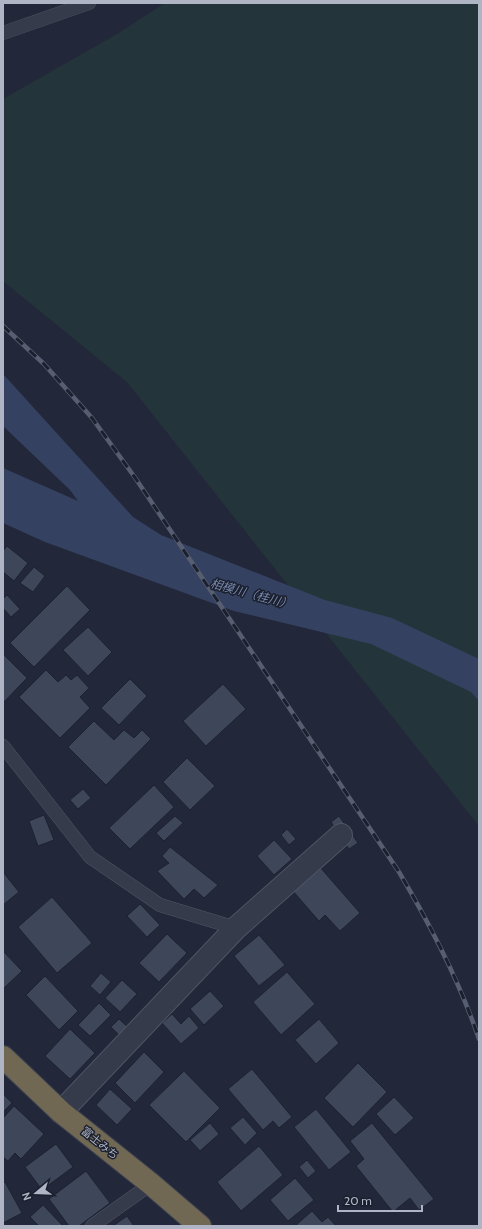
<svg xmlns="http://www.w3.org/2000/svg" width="482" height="1229" font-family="Cabin,'Noto Sans JP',sans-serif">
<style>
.green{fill:#23353a}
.water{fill:#354161}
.building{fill:#3e4659;stroke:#1d2230}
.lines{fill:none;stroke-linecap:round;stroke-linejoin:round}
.lane-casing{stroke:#505564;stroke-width:14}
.street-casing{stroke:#505564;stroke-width:24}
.highway-casing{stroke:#3d4251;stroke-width:24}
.lane{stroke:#353b4a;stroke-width:13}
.street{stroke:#353b4a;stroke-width:22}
.highway{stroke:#706852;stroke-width:22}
.rail-casing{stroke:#575e71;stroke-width:4.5}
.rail{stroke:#1b202e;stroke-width:3;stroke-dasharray:9;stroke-linecap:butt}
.labels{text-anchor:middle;stroke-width:3;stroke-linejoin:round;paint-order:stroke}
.street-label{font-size:11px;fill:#b0b5c6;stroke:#1b202e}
.water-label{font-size:12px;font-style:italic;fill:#7887ae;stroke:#1b202e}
</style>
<rect width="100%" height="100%" fill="#222839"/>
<path class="green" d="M165,3h314v823l-352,-444 -124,-101v-182l116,-66z"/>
<path class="water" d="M3,374l130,143 28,18 164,65 67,18 87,41v42l-8,-9 -100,-48 -137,-33 -189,-69 -42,-19v-55l75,33 -8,-11 -67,-64z"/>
<path class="building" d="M7,546l21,17 -14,18 -11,-9v-21z
M34,567l11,9 -12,16 -13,-9z
M67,586l23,24 -56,57 -24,-24z
M7,595l13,14 -9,8 -8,-9v-9z
M88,627l24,25 -24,24 -25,-26z
M3,654l24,24 -24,25z
M46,670l12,12 8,-7 5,5 6,-5 12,13 -9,9 10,11 -30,30 -41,-41z
M130,679l17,17 -28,29 -18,-17z
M223,684l23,25 -40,37 -23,-25z
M94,721l20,19 10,-10 10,8 8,-8 9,9 -45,46 -38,-38z
M187,758l28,28 -25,24 -27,-28z
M154,785l20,22 -44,42 -21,-21z
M83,789l8,9 -13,11 -8,-9z
M44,815l10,25 -16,6 -9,-25z
M175,816l8,7 -19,18 -8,-8z
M339,816l19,27 -9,6 -18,-27z
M287,829l9,10 -7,6 -8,-10z
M274,840l18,19 -18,16 -17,-19z
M170,847l48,38 -14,13 -10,-9 -10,10 -27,-28 12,-8 -7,-7z
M319,866l41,47 -20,18 -15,-16 -6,6 -27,-31z
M3,872l16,20 -16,13z
M52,897l40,46 -35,30 -39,-46z
M140,904l20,21 -13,12 -20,-21z
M167,934l20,19 -28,29 -20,-19z
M259,935l26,30 -26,21 -25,-30z
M3,951l19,20 -19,18z
M287,972l28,32 -34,31 -28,-33z
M101,973l10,9 -11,13 -10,-9z
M45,976l33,35 -19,19 -33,-35z
M122,980l15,14 -17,18 -15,-14z
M210,991l14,15 -20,19 -14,-16z
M99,1003l12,12 -21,21 -12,-11z
M172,1014l9,10 8,-8 10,12 -18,16 -19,-21z
M119,1019l11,10 -9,8 -10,-10z
M319,1019l20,24 -23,21 -21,-24z
M70,1029l25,24 -25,26 -25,-23z
M144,1052l20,20 -29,31 -20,-20z
M358,1063l29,29 -34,35 -29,-29z
M252,1069l40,48 -13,11 -6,-7 -10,9 -35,-41z
M184,1071l36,37 -34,34 -37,-37z
M110,1089l22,20 -15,16 -21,-20z
M3,1094l9,9 -9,9z
M394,1097l20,21 -19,17 -19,-21z
M14,1106l30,28 -23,25 -6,-6 -7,8 -5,-4v-39z
M316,1109l35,43 -22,18 -35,-43z
M243,1117l14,16 -12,12 -15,-17z
M210,1123l9,11 -19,17 -10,-11z
M372,1123l62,76 -15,11 -9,-12 -17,14 -37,-46 8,-7 -14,-18z
M56,1144l17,23 -31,23 -17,-23z
M259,1146l24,29 -42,36 -24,-29z
M307,1160l9,11 -8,7 -9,-11z
M86,1171l24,32 -31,23h-10l-20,-27z
M295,1178l19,22 -26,21 -18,-21z
M5,1182l17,31 -19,10v-40z
M43,1205l20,21h-24l-9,-9z
M312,1211l10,11 6,-5 8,9h-41z
M127,1216l7,10h-21z"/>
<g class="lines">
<g class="lane-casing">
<path id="lane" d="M3,33l86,-30
M3,746l87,111 70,48 76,23
M92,1226l59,-42"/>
</g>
<g class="street-casing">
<path id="street" d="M61,1112l175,-184 105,-93"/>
</g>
<g class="highway-casing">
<path id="highway" d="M3,1057l58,55 90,72 49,42"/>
</g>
<use href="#lane" class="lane"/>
<use href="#street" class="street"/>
<use href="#highway" class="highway"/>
<g class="rail-casing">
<path id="rail" d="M3,326l41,38 48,54 44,61 263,393c32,54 60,108 80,167"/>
</g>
<use href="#rail" class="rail"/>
</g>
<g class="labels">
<g class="street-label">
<text transform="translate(100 1143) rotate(39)" y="4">富士みち</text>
</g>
<g class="water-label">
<text transform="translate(251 594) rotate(15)" y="4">相模川（桂川）</text>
</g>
</g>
<rect width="482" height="1229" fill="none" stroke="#b0b5c6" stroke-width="8"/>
<g transform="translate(36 1193) rotate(251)" stroke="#1b202e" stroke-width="3" paint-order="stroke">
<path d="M0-3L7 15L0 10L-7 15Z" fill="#b0b5c6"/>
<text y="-6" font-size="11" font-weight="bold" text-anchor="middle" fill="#b0b5c6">N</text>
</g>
<path d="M338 1205v6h84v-6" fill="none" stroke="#b0b5c6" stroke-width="2"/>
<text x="344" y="1205" font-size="12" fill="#b0b5c6" stroke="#1b202e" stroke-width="3" paint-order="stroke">20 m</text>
</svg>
